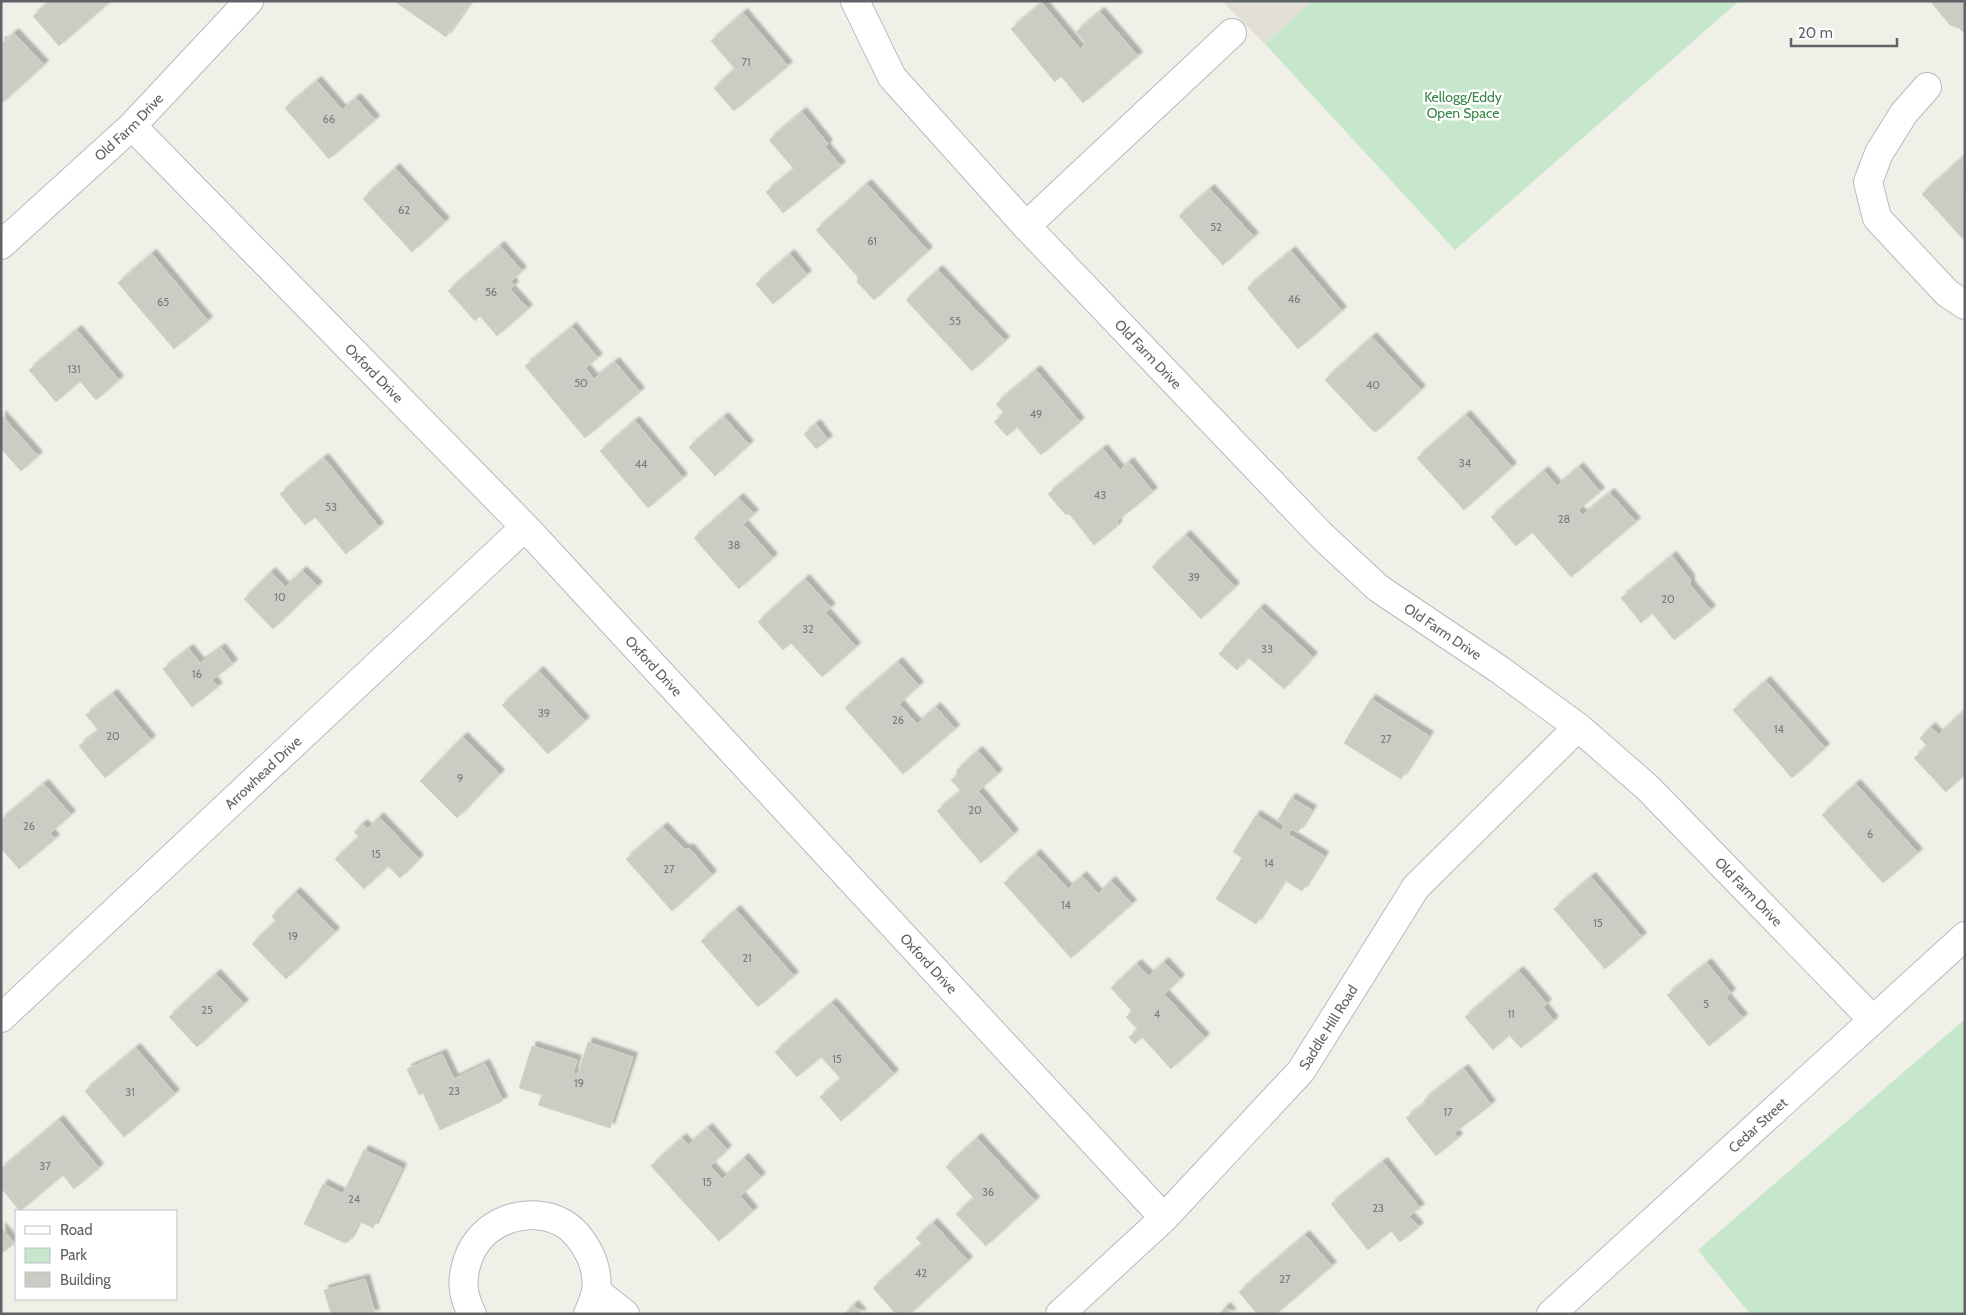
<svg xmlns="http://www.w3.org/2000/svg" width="1966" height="1315" font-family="Cabin,sans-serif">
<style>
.education{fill:#e1dfd6}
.green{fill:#c6e7cb}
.building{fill:#cccbc4;stroke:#d5d3c7;filter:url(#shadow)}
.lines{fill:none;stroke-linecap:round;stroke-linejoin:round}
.minor-casing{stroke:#b8b9be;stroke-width:30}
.secondary-casing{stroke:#b9bbc1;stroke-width:30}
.minor{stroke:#fff;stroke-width:28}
.secondary{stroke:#fff;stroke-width:28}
.labels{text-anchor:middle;stroke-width:5;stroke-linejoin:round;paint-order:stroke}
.number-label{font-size:11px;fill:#7a7c7f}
.park-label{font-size:14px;fill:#398547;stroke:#fff}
.street-label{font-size:14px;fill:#5f6268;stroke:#fff}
</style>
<defs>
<filter id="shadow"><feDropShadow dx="4.5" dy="-4.5" stdDeviation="1" flood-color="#0004"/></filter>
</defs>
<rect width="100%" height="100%" fill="#f1f0e8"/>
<path class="education" d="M1222,1h91l-48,43z"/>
<path class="green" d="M1313,1h426l-284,249 -190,-206z
M1965,1019v295h-215l-52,-64z"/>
<path class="building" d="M51,1h60l-52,45 -26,-30z
M394,1h77l-25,36z
M1930,1h35v33l-6,-6 -9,-3z
M1042,3l38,46 6,-6 -10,-11 24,-20 38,44 -55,47 -22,-27 -6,6 -44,-53z
M743,13l45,53 -54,45 -20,-23 21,-19 -24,-28z
M14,33l30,32 -43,39v-63l2,2z
M317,81l25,29 14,-12 19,22 -46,39 -44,-51z
M802,112l26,32 -3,3 16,19 -58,47 -17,-21 28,-23 -25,-29z
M1963,157l2,79 -3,2 -40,-44z
M395,168l50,54 -33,30 -49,-53z
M867,184l61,67 -54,49 -17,-18 1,-5 -42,-47z
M1210,189l44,48 -31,28 -44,-49z
M500,246l22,25 -11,10 3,5 -4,3 18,20 -31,27 -17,-20 -5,5 -27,-30z
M1291,251l51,60 -44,38 -51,-61z
M152,254l56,67 -34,28 -56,-66z
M790,254l17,21 -34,29 -17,-20z
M938,270l67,71 -33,30 -66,-71z
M572,327l26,31 -13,10 9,11 21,-17 25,30 -55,46 -60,-72z
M77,330l42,50 -23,20 -16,-19 -24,21 -27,-32z
M1372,337l49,53 -45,42 -3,-1 -48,-51z
M1036,370l44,52 -39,33 -24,-28 -10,9 -13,-14 10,-9 -8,-9z
M1,415l37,41 -17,15 -18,-20 -2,2z
M1466,415l46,52 -48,43 -47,-52z
M724,417l25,28 -34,31 -26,-29z
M635,421l48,57 -35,30 -48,-57z
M816,424l12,16 -12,9 -12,-15z
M1103,449l17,21 9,-8 24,30 -36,29v5l-23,19 -24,-30 -5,-1 -17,-20z
M324,458l55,69 -33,27 -31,-37 -10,8 -25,-31z
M1579,467l21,25 -22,18 5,5 27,-22 26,29 -65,55 -39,-45 -16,14 -25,-29 53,-46 13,15z
M739,498l15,16 -11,10 30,34 -34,31 -45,-51z
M1186,535l49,52 -34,32 -49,-52z
M1672,556l18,23v6l21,25 -37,30 -22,-27 -11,10 -20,-25z
M302,571l16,15 -45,43 -29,-30 27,-27 14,15z
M805,579l26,29 -6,4 31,35 -34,30 -31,-34 -8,7 -25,-28z
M1260,608l53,49 -29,32 -36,-32 -11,13 -18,-16z
M221,648l12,16 -21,16 6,7 -26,20 -29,-38 26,-20 11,14z
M898,662l21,24 -20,18 18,20 19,-17 19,22 -52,45 -58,-66z
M539,671l46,50 -37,33 -46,-49z
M1766,681l59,67 -33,30 -59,-68z
M113,694l38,46 -46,38 -26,-32 20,-15 -13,-16z
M1371,699l58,37 -28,43 -57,-36z
M1965,710v64l-19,18 -32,-34 13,-12 -7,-8 11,-11 7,8z
M463,737l37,37 -43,44 -37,-37z
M978,751l20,23 -20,17 36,43 -33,29 -44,-52 24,-20 -10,-11 6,-5v-5z
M44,784l27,31 -21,18 5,6 -36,30 -18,-21v-28z
M1856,784l62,69 -35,30 -61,-68z
M1291,798l21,12 -14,22 -6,-3 -4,5 36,22 -22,35 -18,-11 -28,44 -40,-25 26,-41 -9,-6 23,-37 25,16 4,-6 -7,-5z
M379,817l40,42 -19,19 -12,-12 -24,23 -29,-30 24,-22 -5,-5 9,-8 5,5z
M663,827l21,22h6l22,26 -40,36 -46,-52z
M1036,854l32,35 14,-13 16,18 13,-13 21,23 -61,54 -67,-75z
M1591,877l51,60 -37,32 -51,-60z
M296,892l39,40 -49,47 -34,-35 24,-23 -4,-5z
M736,910l58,66 -36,31 -57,-66z
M1164,962l16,17 -16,15 41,44 -34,31 -29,-32 -7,7 -6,-7 9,-7 -12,-13 6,-6 -21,-23 26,-24 12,12z
M1707,963l24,30 -5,5 17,20 -34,28 -42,-51z
M1519,971l28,33 -4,3 11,14 -33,27 -12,-13 -16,15 -28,-33z
M216,974l28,30 -47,43 -28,-30z
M832,1003l62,71 -53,47 -21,-24 21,-18 -20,-22 -24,20 -22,-25z
M588,1042l45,15 -23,71 -72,-23 4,-10 -23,-7 13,-42 45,14 -4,13 5,1z
M136,1048l39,46 -51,43 -39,-46z
M442,1054l12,25 31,-15 18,37 -63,29 -17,-37 -4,2 -12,-26z
M1464,1069l27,36 -37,28 4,5 -22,18 -30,-38 20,-15 -2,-3z
M59,1120l40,48 -25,21 -11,-14 -43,36 -19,-23v-19z
M708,1128l19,22 -17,16 12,13 22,-21 17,19 -21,19 13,15 -34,30 -68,-75 31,-28 6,7z
M977,1138l58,63 -49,45 -30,-32 18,-16 -28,-31z
M364,1150l38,18 -29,60 -14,-7 -11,21 -3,1 -41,-19 19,-40 20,10z
M1383,1162l37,46 -11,8 10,11 -19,15 -9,-11 -23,19 -37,-46z
M933,1223l35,38 -58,53h-14l-23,-26 49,-44 -6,-6z
M1,1227l13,16 -13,11z
M1305,1235l27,31 -56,48h-19l-18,-22z
M365,1279l10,35h-44l-7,-24z
M854,1305l8,9h-18z
M1226,1307l6,7h-13z"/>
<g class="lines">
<g class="minor-casing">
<g id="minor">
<path id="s1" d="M855,1l37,76 134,149 295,309 57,53 122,82 78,57 70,61 224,231"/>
<path d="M1927,87l-23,26 -25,40 -11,29 9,36 70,75 18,12"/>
<path id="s2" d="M132,126l393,401 639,691"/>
<path d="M1026,226l206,-193"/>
<path id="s3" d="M1,245l131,-119 117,-125"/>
<path id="s4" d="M1,1018l524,-491"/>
<path d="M596,1291l29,23"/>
<path d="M472,1314c-10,-20 -11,-35 -4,-55 13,-38 60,-55 95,-36 12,7 21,20 27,32 5,10 8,26 6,37 -2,7 -5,15 -8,22"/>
<path id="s5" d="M1060,1314l104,-96 137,-147 115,-184 162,-160"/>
</g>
</g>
<g class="secondary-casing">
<g id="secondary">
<path id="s6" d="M1551,1314l414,-378"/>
</g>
</g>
<use href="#minor" class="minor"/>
<use href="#secondary" class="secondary"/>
</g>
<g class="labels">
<g class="number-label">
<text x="746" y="66">71</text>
<text x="329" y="123">66</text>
<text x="404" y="214">62</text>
<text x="1216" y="231">52</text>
<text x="872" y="245">61</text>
<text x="491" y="296">56</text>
<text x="1294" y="303">46</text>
<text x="163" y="306">65</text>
<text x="955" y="325">55</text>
<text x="74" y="373">131</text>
<text x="581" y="387">50</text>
<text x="1373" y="389">40</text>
<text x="1036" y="418">49</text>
<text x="1465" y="467">34</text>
<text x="641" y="468">44</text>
<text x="1100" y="499">43</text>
<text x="331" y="511">53</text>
<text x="1564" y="523">28</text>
<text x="734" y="549">38</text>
<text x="1194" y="581">39</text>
<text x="280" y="601">10</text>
<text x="1668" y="603">20</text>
<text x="808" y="633">32</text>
<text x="1267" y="653">33</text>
<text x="197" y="678">16</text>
<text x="544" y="717">39</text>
<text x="898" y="724">26</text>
<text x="1779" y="733">14</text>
<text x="113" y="740">20</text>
<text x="1386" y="743">27</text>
<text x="460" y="782">9</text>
<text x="975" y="814">20</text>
<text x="29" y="830">26</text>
<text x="1870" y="838">6</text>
<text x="376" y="858">15</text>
<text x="1269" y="867">14</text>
<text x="669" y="873">27</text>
<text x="1066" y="909">14</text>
<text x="1598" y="927">15</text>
<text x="293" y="940">19</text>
<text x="747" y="962">21</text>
<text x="1706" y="1008">5</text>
<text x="207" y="1014">25</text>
<text x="1157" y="1018">4</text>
<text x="1511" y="1018">11</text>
<text x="837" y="1063">15</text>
<text x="579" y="1087">19</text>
<text x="454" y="1095">23</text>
<text x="130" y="1096">31</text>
<text x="1448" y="1116">17</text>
<text x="45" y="1170">37</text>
<text x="707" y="1186">15</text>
<text x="988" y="1196">36</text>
<text x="354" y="1203">24</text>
<text x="1378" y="1212">23</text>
<text x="921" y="1277">42</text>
<text x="1285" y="1283">27</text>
</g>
<g class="park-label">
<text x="1463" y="102">Kellogg/Eddy<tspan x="1463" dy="16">Open Space</tspan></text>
</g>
<g class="street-label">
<text dy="5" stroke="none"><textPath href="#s3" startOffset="174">Old Farm Drive</textPath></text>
<text dy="5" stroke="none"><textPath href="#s1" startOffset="462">Old Farm Drive</textPath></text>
<text dy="5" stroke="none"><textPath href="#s2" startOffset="346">Oxford Drive</textPath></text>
<text dy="5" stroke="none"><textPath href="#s1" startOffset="868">Old Farm Drive</textPath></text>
<text dy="5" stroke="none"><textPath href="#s2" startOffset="751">Oxford Drive</textPath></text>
<text dy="5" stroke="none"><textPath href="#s4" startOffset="359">Arrowhead Drive</textPath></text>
<text dy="5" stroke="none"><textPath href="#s1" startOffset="1271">Old Farm Drive</textPath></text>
<text dy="5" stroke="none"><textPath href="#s2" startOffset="1156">Oxford Drive</textPath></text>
<text dy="5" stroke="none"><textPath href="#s5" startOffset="394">Saddle Hill Road</textPath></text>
<text dy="5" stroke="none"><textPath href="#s6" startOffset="280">Cedar Street</textPath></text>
</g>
</g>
<rect width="1966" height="1315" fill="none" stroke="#5f6268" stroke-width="5"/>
<rect x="15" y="1210" width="162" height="90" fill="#ffffff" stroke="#bfc0c3"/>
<rect x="25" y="1226" width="25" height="8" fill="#ffffff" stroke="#bfc0c3"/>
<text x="60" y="1235" font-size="15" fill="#5f6268">Road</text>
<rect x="25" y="1248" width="25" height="15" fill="#c6e7cb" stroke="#bfc0c3"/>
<text x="60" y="1260" font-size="15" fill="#5f6268">Park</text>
<rect x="25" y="1272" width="25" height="15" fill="#cccbc4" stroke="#bfc0c3"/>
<text x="60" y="1285" font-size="15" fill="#5f6268">Building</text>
<path d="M1791 38v8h106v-8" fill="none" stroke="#5f6268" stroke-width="2.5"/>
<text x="1798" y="38" font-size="15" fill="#5f6268" stroke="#ffffff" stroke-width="4" paint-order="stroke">20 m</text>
</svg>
